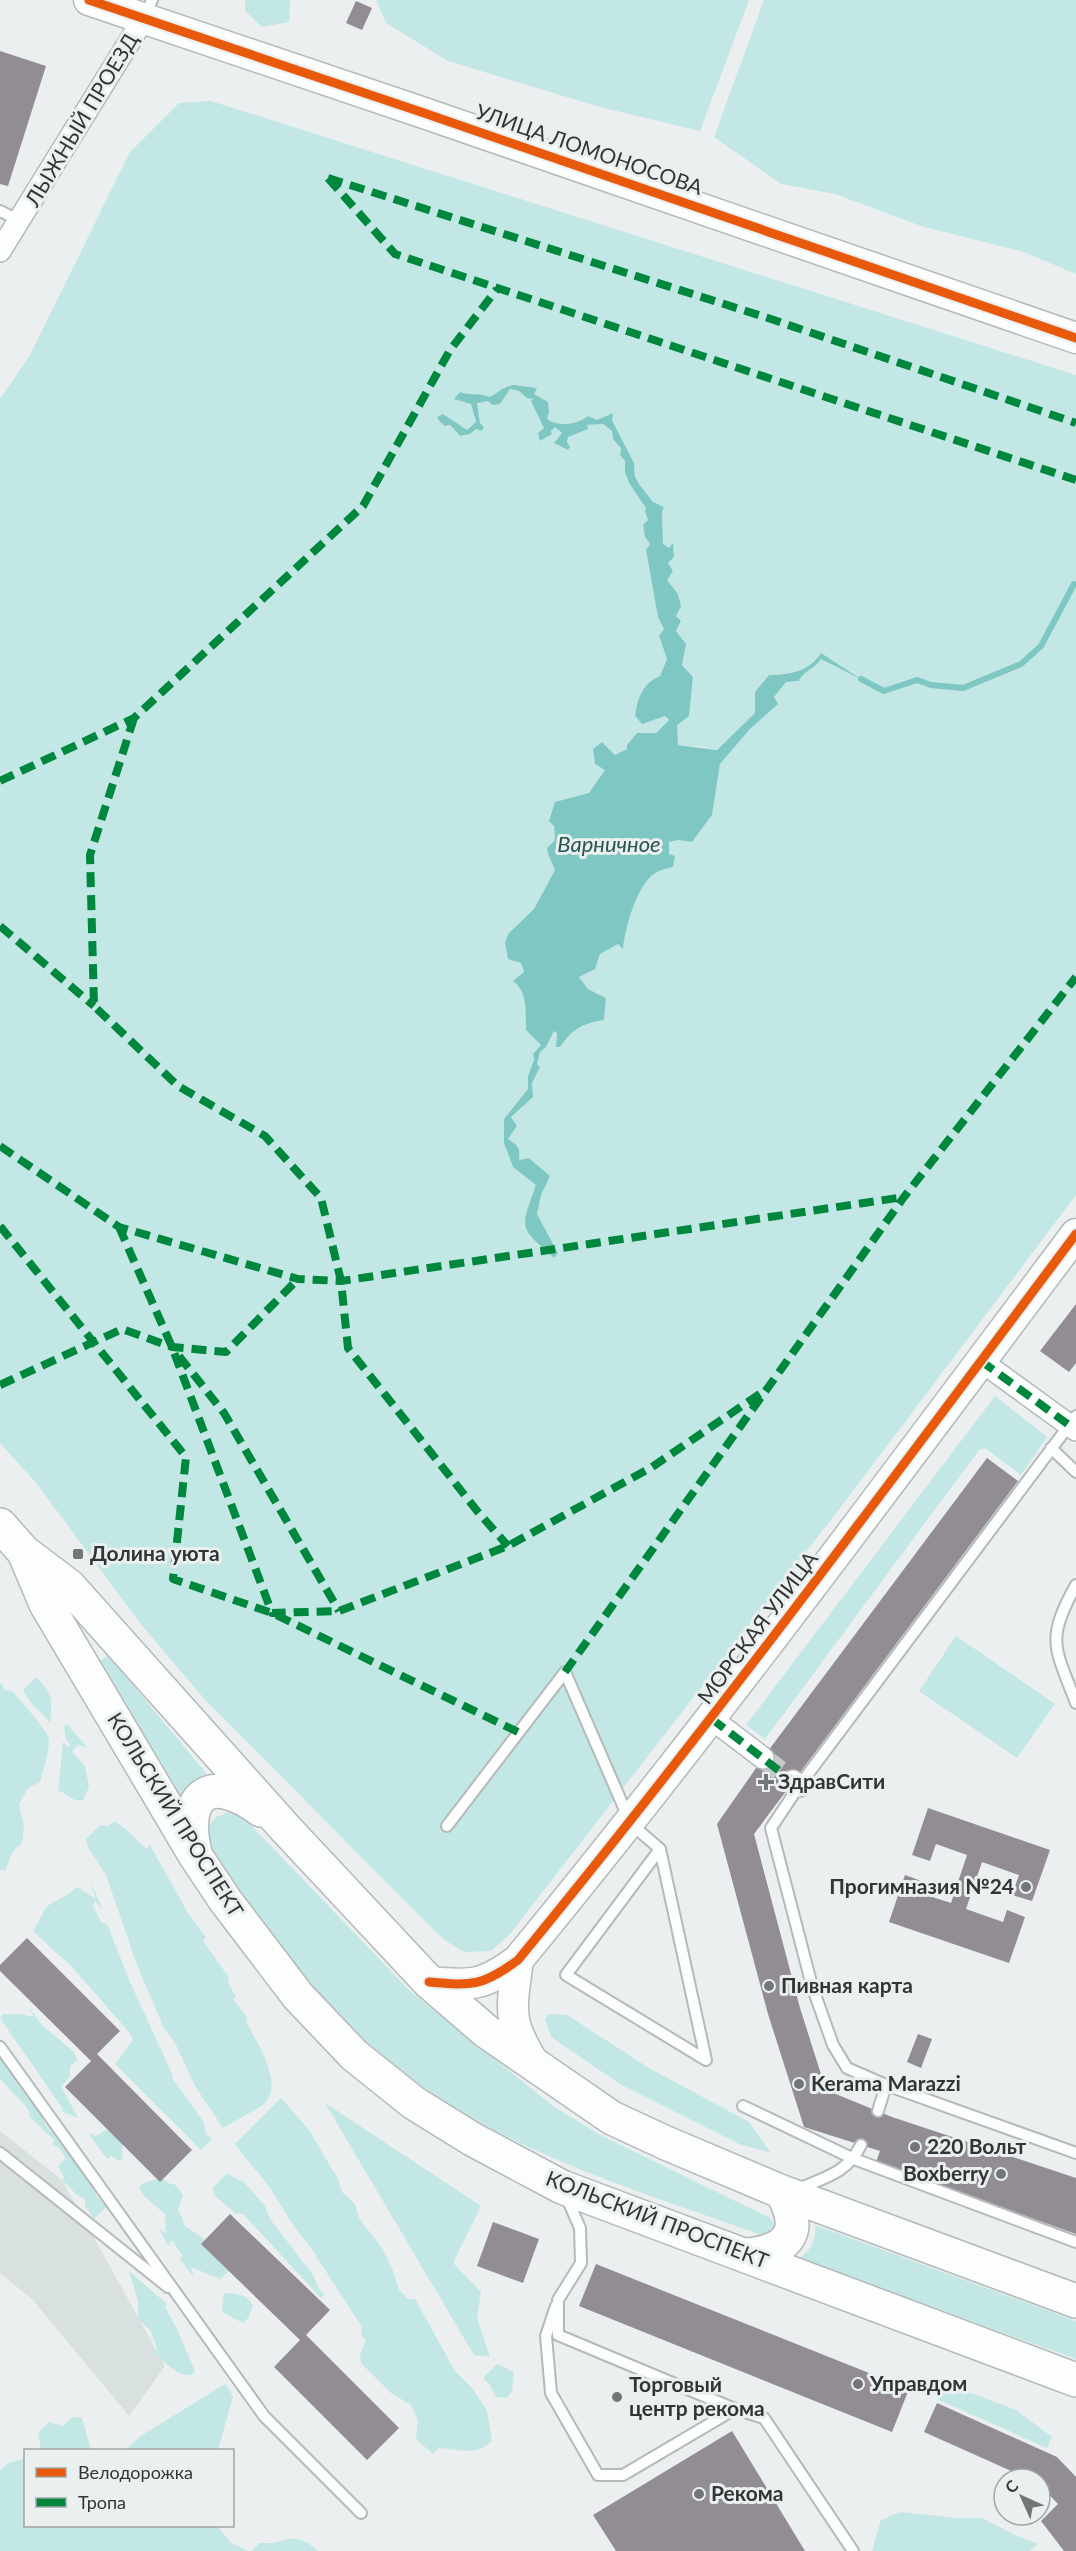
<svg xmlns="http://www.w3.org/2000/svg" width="1076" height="2551" font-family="Lato,sans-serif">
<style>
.built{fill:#d8e1e0}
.green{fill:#c2e7e5;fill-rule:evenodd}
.water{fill:#7ec7c3}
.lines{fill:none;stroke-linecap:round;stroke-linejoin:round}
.stream{stroke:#7ec7c3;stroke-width:6}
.building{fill:#928c95}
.street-tunnel{stroke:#c6caca;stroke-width:21;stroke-dasharray:21 10;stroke-linecap:butt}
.lane-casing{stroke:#b6b9b9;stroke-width:14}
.street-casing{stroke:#b6b9b9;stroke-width:24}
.secondary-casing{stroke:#b6b9b9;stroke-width:33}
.primary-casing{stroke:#b6b9b9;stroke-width:36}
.lane{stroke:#fcfdfd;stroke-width:10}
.street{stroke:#fcfdfd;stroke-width:21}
.secondary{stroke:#fcfdfd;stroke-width:30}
.primary{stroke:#fcfdfd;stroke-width:33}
.quiet{stroke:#00873e;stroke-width:8;stroke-dasharray:15 8;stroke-linecap:butt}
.cycleway-casing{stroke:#eaf0f0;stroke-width:13}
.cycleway{stroke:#e8590c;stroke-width:9}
.poi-dot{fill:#737676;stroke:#eaf0f0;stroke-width:2}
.labels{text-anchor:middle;stroke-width:6;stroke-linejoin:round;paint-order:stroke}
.street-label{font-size:21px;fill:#333535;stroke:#eaf0f0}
.poi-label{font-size:21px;font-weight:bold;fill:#333535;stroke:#eaf0f0;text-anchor:start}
.water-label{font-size:22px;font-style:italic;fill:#295653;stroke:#eaf0f0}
</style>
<rect width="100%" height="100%" fill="#ebefef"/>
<path class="built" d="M0,2131l62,49 103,186 -36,50 -97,-117 -32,-26z"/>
<path class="green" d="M245,0h45l-1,22 -27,5 -17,-16z
M376,0h373l-49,131 -100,-24 -152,-46 -62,-38z
M764,0h312v274l-52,-22 -103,-26 -86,-32 -54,-10 -67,-47z
M211,101l865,274v820l-229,304 -337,435 -19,17 -27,1 -21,-13 -236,-237 -68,-80 -102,-138 -37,-41v-1044l30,-44 100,-203 49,-49zM514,385l22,3 -2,6 14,8 1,10 -2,7c11,8 30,6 41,-3l9,4 16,-7 -1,6 22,44 1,14 4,7 14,18 11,5 -2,5 1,32 6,4 4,-4 1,13 -6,6 5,8 -6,9 11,14 3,12 -5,10 5,5 -5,10 10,13 -4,21 11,12 -4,39 -13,9 2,20 27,2 12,3 38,-37v-21l14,-17c20,0 41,-4 52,-22l35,22 -35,-16c-6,10 -17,11 -22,22l-13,1 -12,15 3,7 -27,25 -30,35 -8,51 -20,27 -14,-2 -9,2v12l6,2 -2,11c-6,2 -14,2 -18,6 -20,18 -30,49 -32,75l-5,-4 -18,10 -5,15 -16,8 9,12 18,9 -2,22c-23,4 -30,8 -44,27h-4l1,-14 -3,-2 -8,16 -6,5 -3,12 3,3 -8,16 1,14 -22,20 6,9 -9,13c9,6 13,10 11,21l10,-2 21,18 -9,19 -4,19 21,39 -4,5c-35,-31 -34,-29 -17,-73l-24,-18 -9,-24v-24l24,-30v-13l6,-16 -1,-6 8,-9 -15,-15c-1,-17 3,-37 -12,-49l10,-8 -3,-10 -12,-4 -4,-17 4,-9 25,-24 21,-39 -7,-16 -1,-6 8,-8 -1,-14 -5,-6 6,-18 34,-9 17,-23 -11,-6 -2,-15 9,-7 13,13 12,-6v-4l10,-12 19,1 13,-14 -4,-4 -23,8 -7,-8c3,-19 7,-32 25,-40l7,-17 -8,-23 5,-7 -6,-12 -12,-67 4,-6 -5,-7 -2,-11 5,-6 -3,-9 2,-3 -18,-25 -4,-11v-11l-5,-6 1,-7 -8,-9 -1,-8 -9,-7 -16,1v4l-19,8 -1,5 3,5 -2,3 -13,-7 7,-10 -7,-6 -4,4 1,3 -12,7 -2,-8 6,-5 -13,-27 2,-2 -2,-2 -4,1 -8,-7 -9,-2 -10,15 -7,1 -5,-4 -11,1 3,21 4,4 -2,4 -6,-2 -6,5 -10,2 -10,-11 -5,1 -5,-4 -3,-5 6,-3 24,16 9,-7 -5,-19 -16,-5 5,-7c10,4 20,0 28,5 10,-4 15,-11 26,-12z
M995,1396l52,41 -26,38 -36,-27 -6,2 -214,289 -19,-14z
M956,1636l99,68 -38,54 -98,-67z
M108,1655l102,123c-17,1 -24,9 -31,23l-81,-138z
M36,1677c18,18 16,23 14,46 -9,-12 -21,-19 -27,-33z
M0,1682l5,8 7,1c8,10 37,40 37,49 0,13 -6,29 -9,42l-12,6 -9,16 5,23 -2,16 -9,8 -8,20 -5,-1z
M67,1724l20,23 -9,-2 -6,6 13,15 4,21 -6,13h-8l-15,-9 -2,2 5,-51 5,5 3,-2 -5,-6 -2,-12z
M228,1812l12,3 5,4 165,172 143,115 47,29 170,83 5,8 -1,7 -7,4c-127,-46 -259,-83 -367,-167 -52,-40 -94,-91 -134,-142 -13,-16 -55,-69 -59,-86 -1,-4 0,-10 0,-14l9,-11z
M114,1821l11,7 21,21 4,-4 38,68 18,24 -3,4 25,35 1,9 7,11 -3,3 14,18 -1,4c10,21 37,59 20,81 -5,6 -35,21 -43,26l-28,-42 -19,-41 -13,-19 -26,-61 -31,-90 -18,-28 -2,-8 14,-14 9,1z
M90,1881l13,29 -8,-9 -2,5 8,16 6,2 23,58 43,94 -1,2 32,45 2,11 6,5 -11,11 -86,-86 18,-25 -4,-7 -56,-64 -40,-37 14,-25 23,-13 7,-6 19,12z
M28,2006l14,19 32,27 3,8 -7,6v11l-9,9 17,32 -17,-7 2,-2 -63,-91 3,-4h18l13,3z
M549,2014l18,1 82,53 100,54 22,31 -32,-9 -119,-60 -69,-47 -6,-18z
M0,2054l22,36 16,19 8,17 20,22 30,41v7l14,14 -5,-2 -11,11 -9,-13v-7l-7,-3 -16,-16 2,-2 -6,-12 8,-8 -7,-10 -7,-4 3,-3 -25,-24 -2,-8 -28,-30z
M281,2098l28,32 29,49 4,13 13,12 4,14 23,30 11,23 6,19 9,9h7l40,72 18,18 14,22 5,30c-17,16 -32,8 -53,7l-6,6 -17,-15 2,-19 -7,-15 -20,-12 -30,-30 -1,-9 6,-13 -5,-6 1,-8 -55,-85c-18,-18 -27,-42 -43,-62 -10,-12 -20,-23 -29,-36z
M325,2103l156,103 -28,57 28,29 -4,26 13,39 -16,-2z
M111,2127l22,21 -11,-3 1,12 -3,4 -9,-5 -4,3 -19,-26 8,3z
M227,2173l13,8 2,-1 23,26 5,13 43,56 6,14 5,6 -3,3 -78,-84 -10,-1 1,-1 -19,-16 -3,-7z
M162,2178l6,5 8,2 7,11 -5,13 7,17 21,14 24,30 -10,9 -29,-12 3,11 -18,-25 5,5 2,-2 -11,-16 -3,3 5,5 -7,-4 -8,-16 7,6 -1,-20 -21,-18 -5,-8 4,-5z
M815,2225l261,96v38l-278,-100c12,-8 19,-18 17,-34z
M129,2271l38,33 -2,3 12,22 18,42 -4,4c-14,1 -27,-13 -37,-23l3,-3 -6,-18 -13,-12v-18z
M224,2293c12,0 23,1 29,13l-4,11 -6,6 -21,-11z
M497,2364l17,8 -2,20 -6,6 -10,-1 -6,-12 -7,-7z
M225,2384l8,12 -15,54h-92l13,-13z
M944,2387l27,6 45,17 36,27 -5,11 -108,-48z
M72,2417l10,1 9,32h-50l-3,-17 11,-11 14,4z
M25,2458l1,68h191l14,17 18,8h-249v-81l9,-7z
M900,2512l57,6h25l33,17 23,9 -8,7h-158l9,-31z
M288,2539c13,-1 20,3 30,12h-67l9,-8h13z"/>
<path class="water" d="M514,385l23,3 -3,6 14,8 1,10 -2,7c11,8 30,6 41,-3l9,4 16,-7 -1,7 22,43 1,14 4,7 14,18 11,5 -2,5 1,32 6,4 4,-5 1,14 -6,6 5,8 -6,9 11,14 3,12 -5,10 5,5 -5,10 10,13 -4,21 11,12 -4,39 -12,9 1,20 39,5 38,-37v-21l14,-17c21,0 41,-4 52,-22l40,26 -40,-20c-6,10 -17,11 -22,22l-13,1 -12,15 4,7 -28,25 -30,35 -8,51 -20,27 -14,-2 -9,2v12l6,2 -2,11c-4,1 -10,2 -14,4 -22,10 -34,57 -36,78l-5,-5 -18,10 -5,15 -16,8 9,12 18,9 -2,22c-23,4 -30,8 -44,27h-4l1,-14 -3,-2 -8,16 -6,5 -3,12 3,3 -8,16 1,14 -22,20 6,9 -9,13c9,6 13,9 11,21l10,-2 21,18 -9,19 -4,19 21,39 -4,5c-36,-32 -34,-28 -18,-73l-23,-18 -9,-24v-24l24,-30v-13l6,-16 -1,-6 8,-9 -15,-15c-1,-17 3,-37 -13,-49l11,-9 -3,-9 -13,-4 -3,-17 4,-9 25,-24 21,-39 -7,-16 -1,-6 8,-8 -1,-14 -5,-5 6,-19 34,-9 16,-23 -10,-6 -2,-15 9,-7 13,13 12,-6v-4l10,-12h19l13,-13 -4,-4 -23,8 -7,-8c3,-19 7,-32 25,-40l7,-17 -8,-23 5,-7 -6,-12 -12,-67 4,-6 -5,-7 -2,-12 5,-5 -3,-9 1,-3 -17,-25 -4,-11v-11l-5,-6 1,-7 -8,-9 -1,-8 -9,-7 -16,1 1,4 -20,8 -1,5 3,5 -2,3 -14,-7 8,-10 -7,-6 -4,4 1,3 -12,7 -2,-8 6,-5 -13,-27 2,-2 -6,-1 -8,-7 -9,-2 -10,15 -7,1 -5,-4 -11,2 3,20 4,4 -2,4 -6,-2 -6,5 -10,2 -10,-11 -5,1 -5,-4 -3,-5 6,-3 24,16 9,-8 -5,-18 -17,-5 6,-7c10,4 20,0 29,5 9,-4 14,-11 25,-12z"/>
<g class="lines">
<path class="stream" d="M861,679l23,12 33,-11 14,5 32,3 58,-24 20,-18 33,-62"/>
</g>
<path class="building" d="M356,1l16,7 -10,22 -16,-7z
M0,51l46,15 -38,120 -8,-2z
M1076,1304v59l-7,9 -29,-21z
M987,1458l31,23 -264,353 46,174 26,82 66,27 184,61v56l-200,-72 4,-11 -76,-24 -36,-113 -51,-190 51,-73z
M928,1808l122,42 -18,51 -20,-6 7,-20 -37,-13 -16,47 37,13 4,-12 18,7 -16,46 -120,-41 16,-47 19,7 -4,11 31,10 16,-48 -31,-11 -6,17 -18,-6z
M27,1938l93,93 -23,23 95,96 -32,32 -95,-95 26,-26 -91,-90v-6z
M918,2034l14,5 -11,29 -14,-6z
M230,2214l100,96 -24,25 93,93 -32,32 -93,-93 26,-27 -99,-96z
M493,2222l46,17 -16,44 -46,-17z
M596,2264l313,125 -17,43 -313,-126z
M937,2403l120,54 19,20v74h-12l-23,-30 17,-17 -18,-19v-6h-11l-105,-47z
M732,2431l73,120h-189l-23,-36z"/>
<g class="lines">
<path class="street-tunnel" d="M763,1758l30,23"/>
<g class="lane-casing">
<path id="lane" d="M144,18l8,-18
M0,211l20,10
M1076,1416l-277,370 -28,42 41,158 21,59 14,23 39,17 190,68
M1051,1448l25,24
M1076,1585c-31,56 -21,62 0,118
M447,1826l118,-154 66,152 29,25 46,211 -140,-85 94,-126
M0,2047l264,369 97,97
M743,2106l111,53 222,83
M878,2111l8,-26
M0,2153l168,134
M798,2189c28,-12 49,-16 63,-44
M566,2196l14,32 1,35 -23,37v35l177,74 29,9 89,133
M556,2306l-10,30 5,57 47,82h25l112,-66"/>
</g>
<g class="street-casing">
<path id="street" d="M0,251l144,-233
M981,1361l95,69
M712,1719l51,39
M793,1781l6,5"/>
</g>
<g class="secondary-casing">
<path id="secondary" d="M89,0l335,113 652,225
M518,1960c-7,52 -11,61 18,107
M429,1982c43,4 54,4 89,-22 194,-236 375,-482 558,-726"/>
</g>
<g class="primary-casing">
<path id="primary" d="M0,1525l24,27 45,34 217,243 143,153 58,50 125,86 54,25 116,49 294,109
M24,1552l22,52 149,251 30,45 73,96 56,59 60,48 58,36 90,48 514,193
M195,1853c-14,-60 16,-80 66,-43
M747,2255c44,-5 56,-24 35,-63"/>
</g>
<use href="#lane" class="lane"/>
<use href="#street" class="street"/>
<use href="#secondary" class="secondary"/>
<use href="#primary" class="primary"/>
<path class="quiet" d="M328,178l67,76 681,226
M328,178l443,141 305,104
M134,718l-44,137 4,151 84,80 87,50 56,62 20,83 7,67 130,164 30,34
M0,781l134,-63 229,-212 87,-156 47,-61
M0,926l94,80
M0,1146l119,81 179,52 43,2 563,-84
M0,1226l186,231 -13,122 99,34 246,119
M119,1227l53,120 100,266 67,-2 169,-65 144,-79 115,-78
M179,1356l45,57 115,198
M981,1361l88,64
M0,1385l122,-56 50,18 54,5 72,-73
M565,1672l339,-475 172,-220
M712,1719l87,67"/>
<g class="cycleway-casing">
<path id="cycleway" d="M89,0l335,113 652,225
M429,1982c43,4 54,4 89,-22 194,-236 375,-482 558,-726"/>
</g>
<use href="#cycleway" class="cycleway"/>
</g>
<g class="poi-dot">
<rect x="72" y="1548" width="12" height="12" rx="3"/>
<path d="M763 1773h6v6h6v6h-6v6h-6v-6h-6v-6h6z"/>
<circle cx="1026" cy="1887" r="6"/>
<circle cx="769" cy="1986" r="6"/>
<circle cx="799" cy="2084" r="6"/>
<circle cx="915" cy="2147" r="6"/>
<circle cx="1001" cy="2174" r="6"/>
<circle cx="858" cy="2384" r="6"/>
<circle cx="617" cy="2397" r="6"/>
<circle cx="699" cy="2494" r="6"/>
</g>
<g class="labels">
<g class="street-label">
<text transform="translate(82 120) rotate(-59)" y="7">ЛЫЖНЫЙ ПРОЕЗД</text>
<text transform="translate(589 150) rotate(19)" y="7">УЛИЦА ЛОМОНОСОВА</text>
<text transform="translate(758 1628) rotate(-53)" y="7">МОРСКАЯ УЛИЦА</text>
<text transform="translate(175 1815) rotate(58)" y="7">КОЛЬСКИЙ ПРОСПЕКТ</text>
<text transform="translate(657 2220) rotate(21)" y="7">КОЛЬСКИЙ ПРОСПЕКТ</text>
</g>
<g class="poi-label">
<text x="90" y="1561">Долина уюта</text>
<text x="778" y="1789">ЗдравСити</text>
<text x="1014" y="1894" text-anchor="end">Прогимназия №24</text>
<text x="781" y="1993">Пивная карта</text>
<text x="811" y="2091">Kerama Marazzi</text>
<text x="927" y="2154">220 Вольт</text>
<text x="989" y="2181" text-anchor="end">Boxberry</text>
<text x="870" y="2391">Управдом</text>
<text x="629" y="2392">Торговый<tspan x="629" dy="24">центр рекома</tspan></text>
<text x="711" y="2501">Рекома</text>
</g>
<g class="water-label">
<text x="609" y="852">Варничное</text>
</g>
</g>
<rect x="24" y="2449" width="210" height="78" fill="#eaf0f0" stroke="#a1a5a5" stroke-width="1.5"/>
<rect x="36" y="2468" width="30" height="9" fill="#e8590c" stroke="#a1a5a5" stroke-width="1.5"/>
<text x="78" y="2479" font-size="18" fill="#333535">Велодорожка</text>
<rect x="36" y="2498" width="30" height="9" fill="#00873e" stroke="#a1a5a5" stroke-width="1.5"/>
<text x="78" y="2509" font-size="18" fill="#333535">Тропа</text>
<g transform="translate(1022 2497) rotate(315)"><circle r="28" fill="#eaf0f0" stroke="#a1a5a5" stroke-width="1.5"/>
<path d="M0-4.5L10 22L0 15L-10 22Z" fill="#737676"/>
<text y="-9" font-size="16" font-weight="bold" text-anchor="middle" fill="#333535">С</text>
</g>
</svg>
